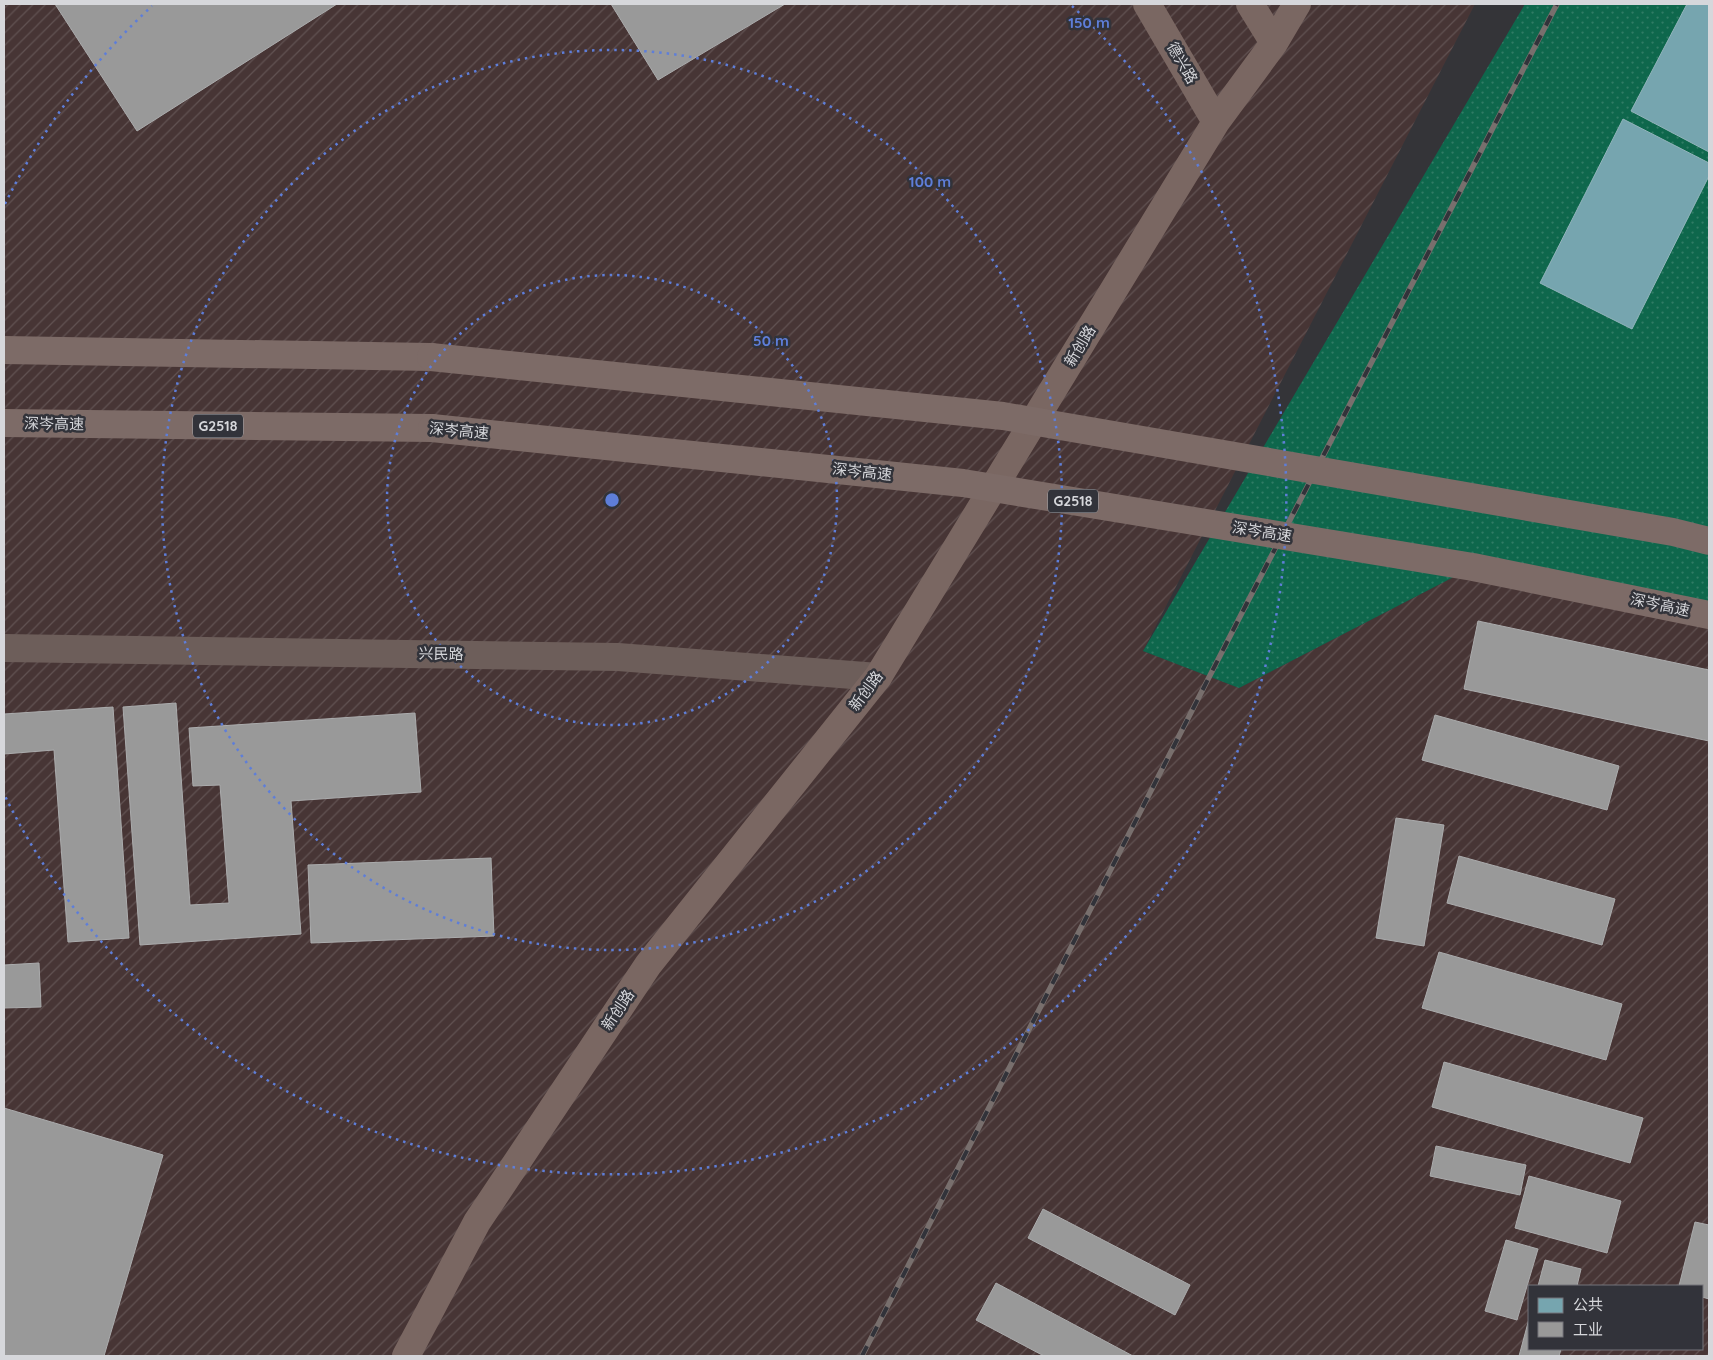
<svg xmlns="http://www.w3.org/2000/svg" width="1713" height="1360" font-family="Quicksand,'Noto Sans SC',sans-serif">
<style>
.industrial{fill:url(#industrial-furrows);fill-rule:evenodd}
.grass{fill:url(#grass-dots)}
.public{fill:#76a5af;stroke:#93b4bc}
.industry{fill:#999;stroke:#abacad}
.lines{fill:none;stroke-linecap:round;stroke-linejoin:round}
.street{stroke:#6d5e5a;stroke-width:28}
.secondary{stroke:#7a6762;stroke-width:28}
.highway{stroke:#7d6b67;stroke-width:28}
.rail-casing{stroke:#786f6d;stroke-width:5.5}
.rail{stroke:#32333a;stroke-width:4;stroke-dasharray:11;stroke-linecap:butt}
.highway-bridge{stroke:#7d6b67;stroke-width:28}
.ring{fill:none;stroke:#5e7ed9;stroke-width:2.5;stroke-dasharray:2.5 5}
.labels{text-anchor:middle;stroke-width:5;stroke-linejoin:round;paint-order:stroke}
.shield{fill:#32333a;stroke:#a5a6ab;stroke-width:1}
.shield-label{font-size:14px;font-weight:bold;fill:#d6d7db}
.street-label{font-size:15px;fill:#d6d7db;stroke:#32333a}
.centre{fill:#5e7ed9;stroke:#32333a;stroke-width:2.5}
.ring-label{font-size:15px;text-anchor:middle;font-weight:bold;fill:#5e7ed9;stroke:#32333a;stroke-width:5;stroke-linejoin:round;paint-order:stroke}
</style>
<defs>
<pattern id="industrial-furrows" width="10" height="10" patternUnits="userSpaceOnUse" patternTransform="scale(1.25)"><rect width="10" height="10" fill="#473535"/><path d="M-1 1l2-2M0 10L10 0M9 11l2-2" fill="none" stroke="#615252"/></pattern>
<pattern id="grass-dots" width="8" height="8" patternUnits="userSpaceOnUse" patternTransform="scale(1.25)"><rect width="8" height="8" fill="#0e674c"/><path d="M2 2h.1M6 6h.1" fill="none" stroke="#307c65" stroke-width="1.8" stroke-linecap="round"/></pattern>
</defs>
<rect width="100%" height="100%" fill="#343438"/>
<path class="industrial" d="M4,4h1471l-332,647 96,37 234,-121 236,48v741h-1705zM1529,1286h173v63h-173z"/>
<path class="grass" d="M1525,4h184v611l-236,-48 -234,121 -96,-37z"/>
<path class="public" d="M1687,4h22v148l-78,-41z
M1623,119l86,44v13l-77,153 -92,-46z"/>
<path class="industry" d="M55,4h282l-200,127z
M611,4h174l-127,76z
M1478,621l231,49v71l-245,-52z
M176,703l14,202 39,-2 -9,-118 -27,1 -4,-58 226,-15 6,79 -130,9 10,133 -161,11 -17,-238z
M113,707l16,231 -61,4 -14,-192 -50,4v-40z
M1435,715l184,51 -12,44 -185,-50z
M1396,818l48,7 -20,121 -48,-8z
M1459,856l156,43 -13,46 -155,-42z
M491,858l3,78 -183,7 -3,-78z
M1439,952l183,52 -16,56 -184,-52z
M39,963l2,44 -37,1v-43z
M1444,1062l199,56 -13,45 -198,-56z
M4,1108l159,47 -59,201h-100z
M1436,1146l90,19 -6,30 -90,-19z
M1529,1176l92,25 -14,52 -92,-25z
M1043,1209l147,76 -15,30 -147,-77z
M1695,1222l14,3v74l-7,-2v-11h-23z
M1506,1240l32,9 -21,71 -32,-9z
M1545,1260l36,9 -4,17h-39z
M996,1283l137,73h-89l-68,-36z
M1529,1319v30h32l-2,7h-40z"/>
<g class="lines">
<path class="street" d="M4,648l614,9 260,20"/>
<path class="secondary" d="M1147,4l69,118
M1250,4l24,39
M406,1356l71,-134 171,-257 230,-288 338,-555 58,-79 23,-39"/>
<path class="highway" d="M4,350l427,7
M4,423l428,5"/>
<g class="rail-casing">
<path id="rail" d="M862,1356l385,-753 310,-599"/>
</g>
<use href="#rail" class="rail"/>
<path class="highway-bridge" d="M431,357l572,59 670,116 36,9
M432,428l531,55 510,84 236,48"/>
</g>
<g class="ring">
<circle cx="612" cy="500" r="225"/>
<circle cx="612" cy="500" r="450"/>
<path d="M5 204A675 675 0 0 1 152 6M1072 6A675 675 0 1 1 5 796"/>
</g>
<g class="labels">
<g class="shield">
<rect x="193" y="414.5" width="50" height="23" rx="4"/>
<rect x="1048" y="489.5" width="50" height="23" rx="4"/>
</g>
<g class="shield-label">
<text x="218" y="431">G2518</text>
<text x="1073" y="506">G2518</text>
</g>
<g class="street-label">
<text transform="translate(1182 63) rotate(60)" y="5">德兴路</text>
<text transform="translate(1080 346) rotate(-59)" y="5">新创路</text>
<text transform="translate(54 424) rotate(1)" y="5">深岑高速</text>
<text transform="translate(459 431) rotate(5)" y="5">深岑高速</text>
<text transform="translate(862 472) rotate(6)" y="5">深岑高速</text>
<text transform="translate(1262 532) rotate(9)" y="5">深岑高速</text>
<text transform="translate(1660 605) rotate(12)" y="5">深岑高速</text>
<text transform="translate(441 654) rotate(1)" y="5">兴民路</text>
<text transform="translate(866 691) rotate(-53)" y="5">新创路</text>
<text transform="translate(618 1010) rotate(-56)" y="5">新创路</text>
</g>
</g>
<circle cx="612" cy="500" r="8" class="centre"/>
<g class="ring-label">
<text x="1089" y="28">150 m</text>
<text x="930" y="187">100 m</text>
<text x="771" y="346">50 m</text>
</g>
<rect width="1713" height="1360" fill="none" stroke="#d6d7db" stroke-width="10"/>
<rect x="1528" y="1285" width="175" height="65" fill="#32333a" stroke="#74757a"/>
<rect x="1538" y="1298" width="25" height="15" fill="#76a5af" stroke="#74757a"/>
<text x="1573" y="1310" font-size="15" fill="#d6d7db">公共</text>
<rect x="1538" y="1322" width="25" height="15" fill="#999999" stroke="#74757a"/>
<text x="1573" y="1335" font-size="15" fill="#d6d7db">工业</text>
</svg>
